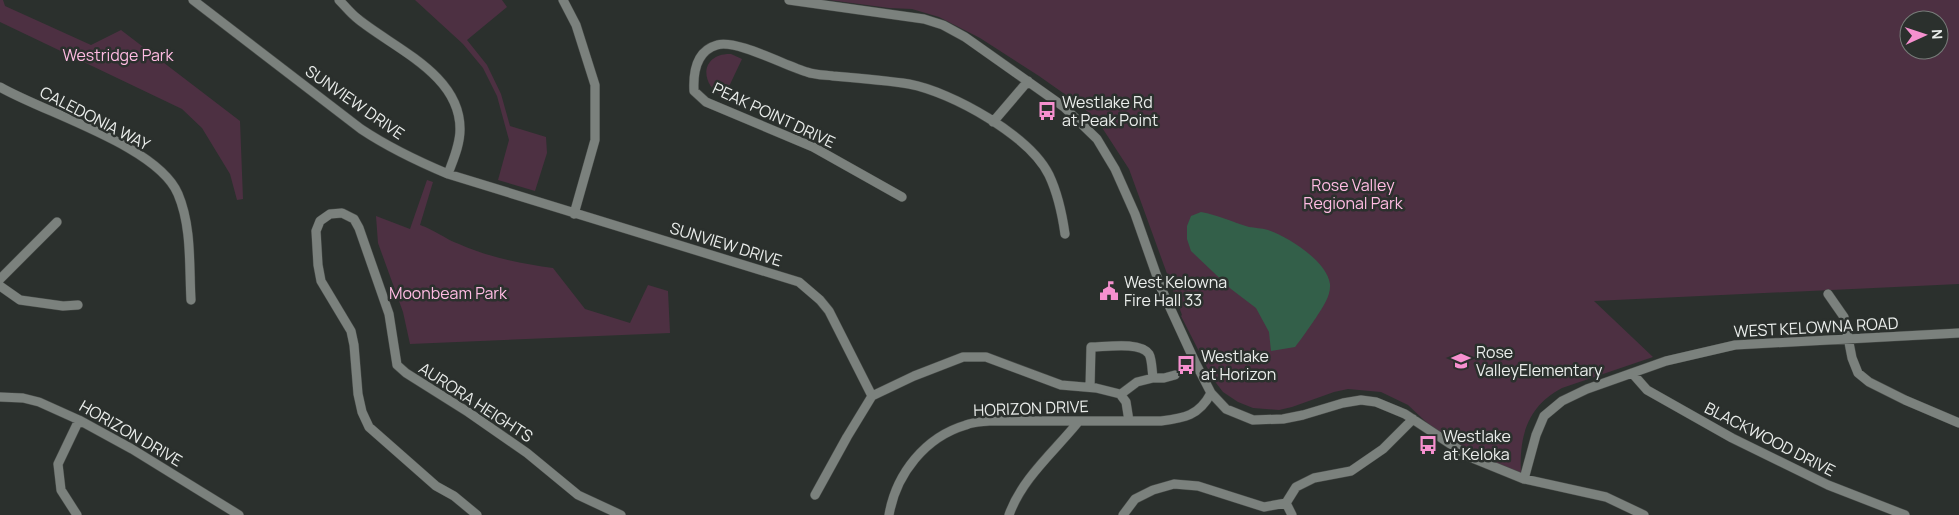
<svg xmlns="http://www.w3.org/2000/svg" width="1959" height="515" font-family="Manrope,sans-serif">
<style>
.green{fill:#4d3042;fill-rule:evenodd}
.water{fill:#335f49}
.lines{fill:none;stroke-linecap:round;stroke-linejoin:round}
.minor-casing{stroke:#474b48;stroke-width:10}
.minor{stroke:#7b817d;stroke-width:9}
.labels{text-anchor:middle;stroke-width:5;stroke-linejoin:round;paint-order:stroke}
.park-label{font-size:16px;fill:#ffbce3;stroke:#2b302d}
.street-label{font-size:16px;fill:#eaedeb;stroke:#2b302d}
.poi-label{font-size:16px;fill:#eaedeb;stroke:#2b302d;text-anchor:start}
</style>
<rect width="100%" height="100%" fill="#2b302d"/>
<path class="green" d="M0,0h3l2,6 86,39 30,-15 119,91 3,78 -6,1 -7,-26 -28,-46 -20,-19 -182,-87z
M415,0h87l5,7 -40,33 20,25 14,29 9,32 36,11 1,16 -12,38 -37,-11 11,-40 -12,-44 -14,-28 -20,-24z
M829,0h1130v284l-365,17 59,56 -91,31c-36,19 -43,50 -41,87l-81,-40 -32,-30 -27,-13 -33,-3 -14,3 -42,15 -13,3 -26,-2 -15,-6 -15,-10 -10,-13 -32,-63 1,-1 -53,-146 -28,-43 -18,-19 -44,-31 -59,-38 -41,-21 -27,-8 -23,-1zM1909,20h30v30h-30z
M731,54l11,5 -18,38c-26,-13 -23,-44 7,-43z
M427,180l6,2 -13,43c15,5 25,14 39,19 29,13 63,20 94,24l32,41 45,14 18,-38 20,6 2,42 -260,11 -7,-32 -25,-69 -2,-27 34,13z"/>
<path class="water" d="M1201,212c17,3 31,10 48,15 6,1 12,1 19,3 19,6 59,31 62,54 1,11 -7,23 -13,32 -3,5 -20,29 -22,31l-24,4 -2,-19 -13,-24 -25,-19 -40,-38 -4,-12v-13l4,-10z"/>
<g class="lines">
<g class="minor-casing">
<path id="minor" d="M193,0l168,129c27,18 56,32 87,45l351,108 21,18 9,11 43,85
M339,0c6,6 12,14 19,19 37,30 103,56 102,111 0,15 -7,30 -12,44
M563,0l13,25 19,60v55l-21,74
M789,0l135,19 19,6 22,12 99,70 33,32 18,30 20,45 26,74 34,74 16,31 15,16 27,11 30,-1 20,-4 40,-12 18,-3 15,2 29,12 65,43 54,22 82,18 38,18
M0,87c45,26 158,59 178,107 14,33 11,72 13,106
M993,122l35,-41
M902,197l-89,-50 -107,-45 -12,-11c-1,-19 2,-40 23,-46 19,-6 69,21 90,27 8,3 18,3 26,4 25,2 51,4 76,8 43,8 121,52 140,91 9,19 13,38 16,59
M0,279l57,-57
M0,286l20,14 43,6 15,-1
M1828,294l16,23 8,41 6,15 11,9 36,18 54,23
M1632,373l15,17 85,48 96,47 77,30
M1090,387l1,-40c14,0 49,-6 58,7 3,5 3,17 4,24h11l11,-3
M1121,394l16,-12 16,-4
M0,397l23,1 16,4 40,18 53,29 107,66
M1524,479l12,-44 8,-19 18,-15 25,-12 79,-28 69,-16 224,-12
M815,495l32,-58 25,-41 42,-20 49,-19h23l75,28 35,3 24,6 6,8 3,19
M1286,503l10,-16 18,-9 37,-7 32,-22 30,-30
M77,515l-16,-25 -3,-26 21,-44
M477,515l-23,-19 -18,-10 -67,-59 -7,-15 -4,-18 -4,-49 -3,-14 -30,-50 -3,-16 -2,-34 4,-10 10,-7 12,-1 12,6 5,9 30,86 8,51 9,8 62,39 59,41 51,42 43,20
M889,515c7,-41 36,-78 77,-90 7,-3 15,-3 23,-4h172c23,-3 38,-5 50,-28
M1009,515c13,-37 46,-64 70,-94
M1123,515l12,-16 18,-9 21,-6 24,2 66,21 22,-4 6,12"/>
</g>
<use href="#minor" class="minor"/>
</g>
<defs>
<g id="bus-bare" transform="scale(1.5)"><path d="M-5-6H5V4H4V6H2V4H-2V6H-4V4H-5ZM-3.5-4V0h7V-4ZM-3.5 1.2v1.5H-2V1.2ZM2 1.2v1.5H3.5V1.2Z" fill="#f690cf" stroke="#2b302d" stroke-width="2.5" paint-order="stroke"/></g>
<g id="civic-bare" transform="scale(1.5)"><path d="M-.6-6.5H3V-4.5H.6V-3L4-1V1h2V6H-6V1h2V-1L-.6-3ZM-1.2 2.5V6h2.4V2.5Z" fill="#f690cf" stroke="#2b302d" stroke-width="2.5" paint-order="stroke"/></g>
<g id="school-bare" transform="scale(1.5)"><path d="M0-5L7-2L0 1L-7-2ZM-4 1L0 2.5L4 1V4Q0 6-4 4Z" fill="#f690cf" stroke="#2b302d" stroke-width="2.5" paint-order="stroke"/></g>
</defs>
<g fill-rule="evenodd">
<use href="#bus-bare" x="1047" y="111"/>
<use href="#civic-bare" x="1109" y="291"/>
<use href="#school-bare" x="1461" y="361"/>
<use href="#bus-bare" x="1186" y="365"/>
<use href="#bus-bare" x="1428" y="445"/>
</g>
<g class="labels">
<g class="park-label">
<text x="118" y="61">Westridge Park</text>
<text x="1353" y="191">Rose Valley<tspan x="1353" dy="18">Regional Park</tspan></text>
<text x="448" y="299">Moonbeam Park</text>
</g>
<g class="street-label">
<text transform="translate(355 102) rotate(35)" y="6">SUNVIEW DRIVE</text>
<text transform="translate(774 115) rotate(25)" y="6">PEAK POINT DRIVE</text>
<text transform="translate(95 118) rotate(27)" y="6">CALEDONIA WAY</text>
<text transform="translate(726 244) rotate(17)" y="6">SUNVIEW DRIVE</text>
<text transform="translate(1816 327) rotate(-3)" y="6">WEST KELOWNA ROAD</text>
<text transform="translate(476 402) rotate(33)" y="6">AURORA HEIGHTS</text>
<text transform="translate(1031 408) rotate(-2)" y="6">HORIZON DRIVE</text>
<text transform="translate(131 433) rotate(30)" y="6">HORIZON DRIVE</text>
<text transform="translate(1770 439) rotate(27)" y="6">BLACKWOOD DRIVE</text>
</g>
<g class="poi-label">
<text x="1062" y="108">Westlake Rd<tspan x="1062" dy="18">at Peak Point</tspan></text>
<text x="1124" y="288">West Kelowna<tspan x="1124" dy="18">Fire Hall 33</tspan></text>
<text x="1476" y="358">Rose<tspan x="1476" dy="18">ValleyElementary</tspan></text>
<text x="1201" y="362">Westlake<tspan x="1201" dy="18">at Horizon</tspan></text>
<text x="1443" y="442">Westlake<tspan x="1443" dy="18">at Keloka</tspan></text>
</g>
</g>
<g transform="translate(1924 35) rotate(87)"><circle r="24" fill="#2b302d" stroke="#777c79"/>
<path d="M0-4L9 19L0 12L-9 19Z" fill="#f690cf"/>
<text y="-8" font-size="14" font-weight="bold" text-anchor="middle" fill="#eaedeb">N</text>
</g>
</svg>
